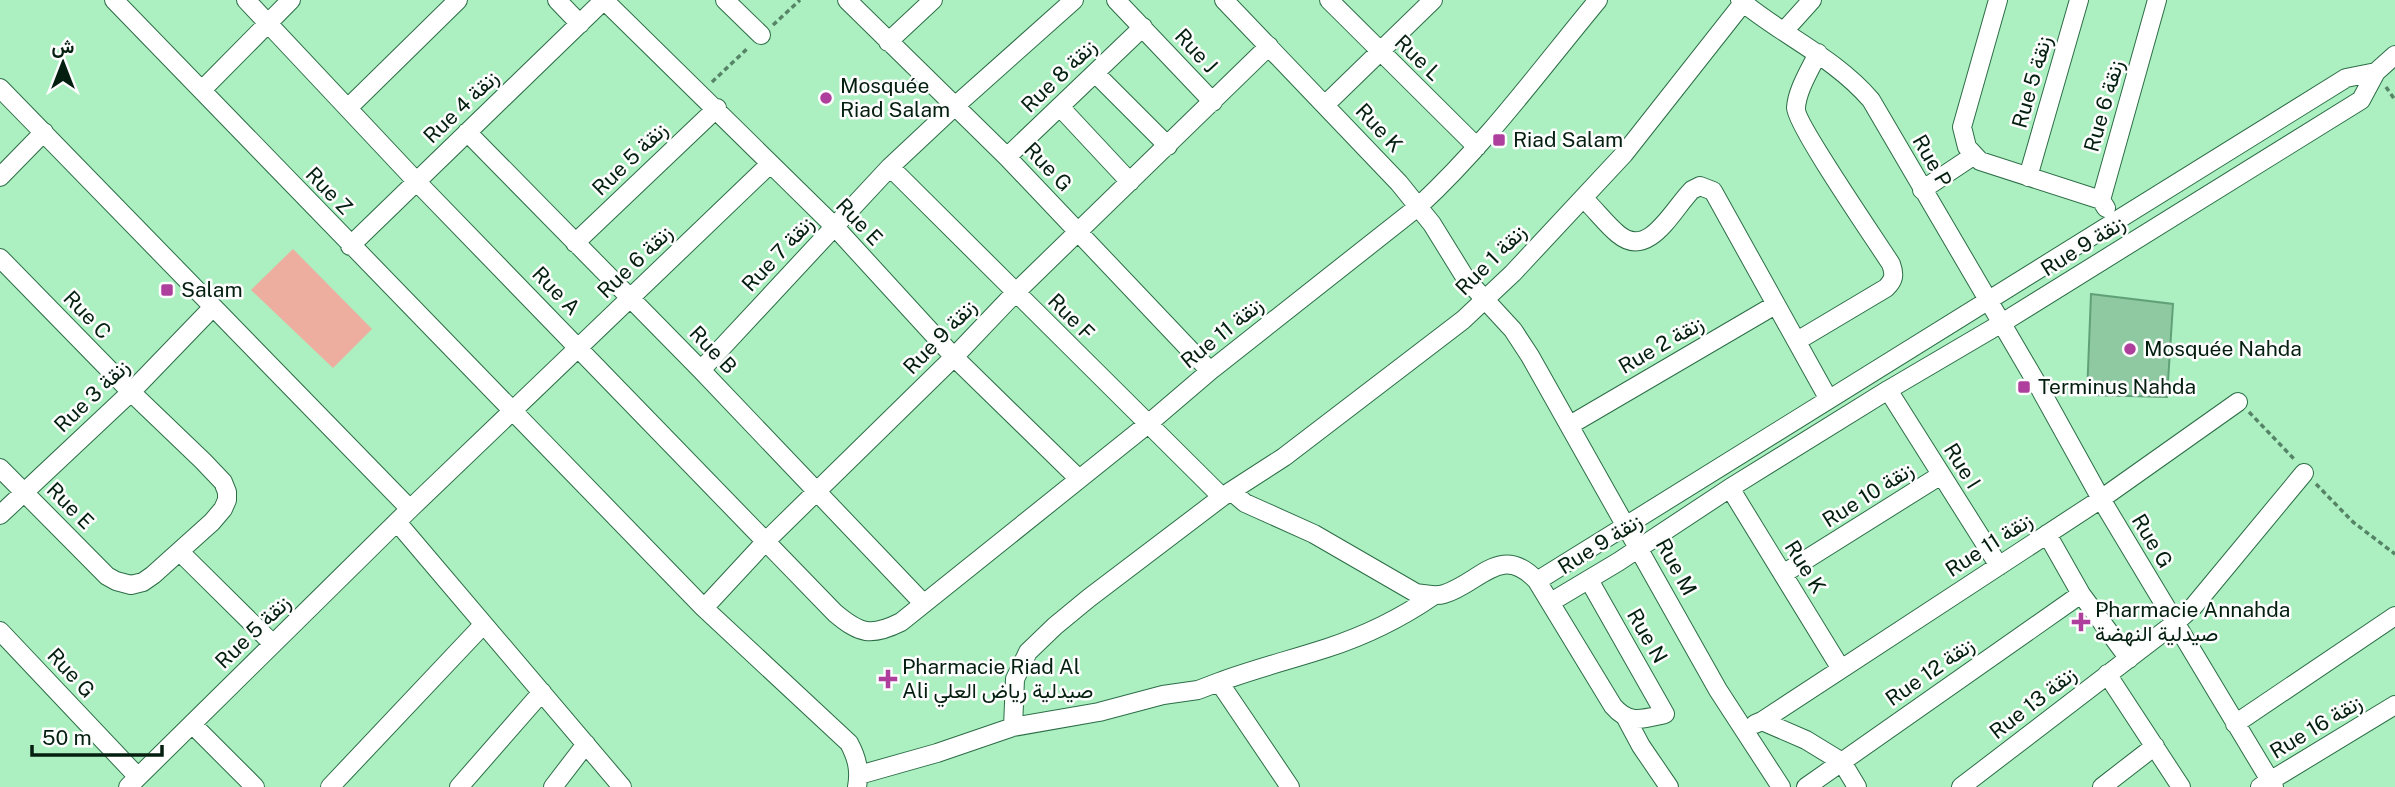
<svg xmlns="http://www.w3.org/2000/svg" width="2395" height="787" font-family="'Public Sans',Vazirmatn,sans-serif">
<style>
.green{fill:#edae9f}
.building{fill:#8fc9a1;stroke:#61a177;stroke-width:2}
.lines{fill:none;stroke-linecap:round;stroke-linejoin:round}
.minor-casing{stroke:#2c6d46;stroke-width:20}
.path{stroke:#568466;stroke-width:3.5;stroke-dasharray:5 3.5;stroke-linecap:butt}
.minor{stroke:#fff;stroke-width:18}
.poi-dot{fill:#ae3f9d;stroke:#fdfdfd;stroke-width:2.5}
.labels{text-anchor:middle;stroke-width:5;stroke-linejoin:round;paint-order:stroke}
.street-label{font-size:21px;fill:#041f0f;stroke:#fdfdfd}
.poi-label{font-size:21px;fill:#041f0f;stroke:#fdfdfd;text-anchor:start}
</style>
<rect width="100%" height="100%" fill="#acefc1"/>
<path class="green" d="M293,249l79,80 -39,39 -82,-78z"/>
<path class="building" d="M2091,294l82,10 -6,93 -80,-2z"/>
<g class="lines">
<g class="minor-casing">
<path id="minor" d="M114,0l590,608 145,135c8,15 11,27 8,44
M246,0l171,182 418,431c25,21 36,24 66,9l247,-198 62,-53 209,-165c67,-62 121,-136 179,-206
M557,0l23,24
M604,0l231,227 119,130 124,121
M725,0l36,35
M847,0l160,157 203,214
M1116,0l97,102
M1224,0l175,183 33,41 34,55 47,51 17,26 188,334 63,97
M1329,0l148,147
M1740,0c43,36 94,57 131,100l168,287 62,112 173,288
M1998,0l-36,127 5,20 13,14 121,39
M1784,31l28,-31
M888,42l45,-42
M1095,73l73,73
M0,88l410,421
M202,90l89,-90
M1326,104l107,-104
M349,107l109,-107
M1060,107l70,75
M467,132l234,238 222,233
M1007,157l136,-130
M890,167l332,330
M0,177l44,-45
M2028,177l51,-177
M1922,190l51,-34
M1583,198c12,11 22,25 35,36 31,26 54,-24 74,-44l8,-4 13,5 115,207
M2106,208l-5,-8 56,-200
M575,243l142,-135
M350,246l254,-246
M0,258l131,134 72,69 20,21 4,10v8l-4,9 -11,13 -59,53 -10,7 -12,3 -15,-4 -9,-5 -107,-108
M1797,341l89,-53c8,-8 9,-13 5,-24 -14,-22 -96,-141 -95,-156 1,-18 14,-38 22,-55
M701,370l189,-203 64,-60 120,-107
M1888,390l111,176
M1570,425l205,-120
M1730,488l111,181
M1231,491l14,12 69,31 102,59c9,1 19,4 28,1 36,-11 57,-52 93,-13l76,125c16,19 30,13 52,8l-76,-134
M0,515l131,-123 82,-85
M397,522l225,265
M2047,534l34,60 48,65
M180,552l93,92
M1783,574l158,-99
M1537,581l809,-503 30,-6
M1551,602l67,-40 112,-74 158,-98 114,-67 359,-223 15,-28 19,-17
M704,608l62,-67 188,-184 61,-64 254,-247
M0,631l138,146
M2107,674l74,113
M1219,682c35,-13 71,-22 108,-34 37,-12 74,-30 106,-52
M1626,718l15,28 28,41
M1762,721l339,-222 137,-97
M192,724l63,63
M1755,724l7,-3 44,19 36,22 15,25
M2235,724l160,-108
M1013,727l2,-48 13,-27 27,-26 34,-28 133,-101 62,-40 179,-137 50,-47 111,-119 119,-151
M859,775l78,-22 76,-26 86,-15 64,-17 35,-5 21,-8 71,105
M128,787l282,-278 360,-345
M330,787l153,-162
M459,787l83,-95
M553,787l33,-43
M1806,787l275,-193
M1961,787l214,-164 18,-16 111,-134
M2102,787l53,-41
M2260,787l135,-82"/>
</g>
<path class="path" d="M773,25l27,-25
M712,82l37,-35
M2386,87l9,13
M2249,412l46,48
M2316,484l37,38 42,32"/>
<use href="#minor" class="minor"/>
</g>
<g class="poi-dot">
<circle cx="826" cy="98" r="7"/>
<rect x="1492" y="133" width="14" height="14" rx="3.5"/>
<rect x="160" y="283" width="14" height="14" rx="3.5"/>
<circle cx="2130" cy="349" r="7"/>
<rect x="2017" y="380" width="14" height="14" rx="3.5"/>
<path d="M2077.5 611.5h7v7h7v7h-7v7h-7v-7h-7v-7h7z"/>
<path d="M884.5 668.5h7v7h7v7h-7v7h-7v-7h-7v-7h7z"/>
</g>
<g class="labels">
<g class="street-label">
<text transform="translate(1196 51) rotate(47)" y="7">Rue J</text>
<text transform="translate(1418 58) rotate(44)" y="7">Rue L</text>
<text transform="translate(1059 76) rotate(-44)" y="7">Rue 8 زنقة</text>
<text transform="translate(2032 82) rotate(-74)" y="7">Rue 5 زنقة</text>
<text transform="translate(2104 106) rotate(-74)" y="7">Rue 6 زنقة</text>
<text transform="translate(461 107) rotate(-44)" y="7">Rue 4 زنقة</text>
<text transform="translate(1379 128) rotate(47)" y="7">Rue K</text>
<text transform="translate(630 159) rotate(-44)" y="7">Rue 5 زنقة</text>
<text transform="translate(1932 161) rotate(60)" y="7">Rue P</text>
<text transform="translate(1048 167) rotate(46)" y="7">Rue G</text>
<text transform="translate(329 191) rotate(46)" y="7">Rue Z</text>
<text transform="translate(859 222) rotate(46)" y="7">Rue E</text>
<text transform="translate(2083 246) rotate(-32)" y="7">Rue 9 زنقة</text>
<text transform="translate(778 254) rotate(-47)" y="7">Rue 7 زنقة</text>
<text transform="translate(1491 260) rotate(-45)" y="7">Rue 1 زنقة</text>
<text transform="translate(635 262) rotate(-44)" y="7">Rue 6 زنقة</text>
<text transform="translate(556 291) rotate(46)" y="7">Rue A</text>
<text transform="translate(87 315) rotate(46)" y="7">Rue C</text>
<text transform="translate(1071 317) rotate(45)" y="7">Rue F</text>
<text transform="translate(1222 333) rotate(-39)" y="7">Rue 11 زنقة</text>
<text transform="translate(940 337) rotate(-46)" y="7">Rue 9 زنقة</text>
<text transform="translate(1661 345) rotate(-30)" y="7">Rue 2 زنقة</text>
<text transform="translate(713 350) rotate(46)" y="7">Rue B</text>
<text transform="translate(92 396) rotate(-44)" y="7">Rue 3 زنقة</text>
<text transform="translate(1962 466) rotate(58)" y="7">Rue I</text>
<text transform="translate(1868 495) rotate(-32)" y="7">Rue 10 زنقة</text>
<text transform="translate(70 506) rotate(45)" y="7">Rue E</text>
<text transform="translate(2152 541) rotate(59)" y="7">Rue G</text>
<text transform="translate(1600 544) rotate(-32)" y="7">Rue 9 زنقة</text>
<text transform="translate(1989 545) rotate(-33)" y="7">Rue 11 زنقة</text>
<text transform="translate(1676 567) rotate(61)" y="7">Rue M</text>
<text transform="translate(1805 567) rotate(58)" y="7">Rue K</text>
<text transform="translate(253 632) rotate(-44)" y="7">Rue 5 زنقة</text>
<text transform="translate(1647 636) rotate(60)" y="7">Rue N</text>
<text transform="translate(1930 672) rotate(-35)" y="7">Rue 12 زنقة</text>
<text transform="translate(71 673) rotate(47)" y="7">Rue G</text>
<text transform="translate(2033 703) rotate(-38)" y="7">Rue 13 زنقة</text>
<text transform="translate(2316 727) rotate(-31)" y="7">Rue 16 زنقة</text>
</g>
<g class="poi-label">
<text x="840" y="93">Mosquée<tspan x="840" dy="24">Riad Salam</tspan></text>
<text x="1513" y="147">Riad Salam</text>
<text x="181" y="297">Salam</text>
<text x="2144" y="356">Mosquée Nahda</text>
<text x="2038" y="394">Terminus Nahda</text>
<text x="2095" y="617">Pharmacie Annahda<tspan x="2095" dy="24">صيدلية النهضة</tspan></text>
<text x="902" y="674">Pharmacie Riad Al<tspan x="902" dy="24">Ali صيدلية رياض العلي</tspan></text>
</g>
</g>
<g transform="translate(63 63)" stroke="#fdfdfd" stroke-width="5" paint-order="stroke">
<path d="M0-5L12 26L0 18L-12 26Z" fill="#041f0f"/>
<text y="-10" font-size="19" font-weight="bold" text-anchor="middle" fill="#041f0f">ش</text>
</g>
<path d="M32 745v10h130v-10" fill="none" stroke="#041f0f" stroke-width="3.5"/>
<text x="42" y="745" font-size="21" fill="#041f0f" stroke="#fdfdfd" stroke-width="5" paint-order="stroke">50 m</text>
</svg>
